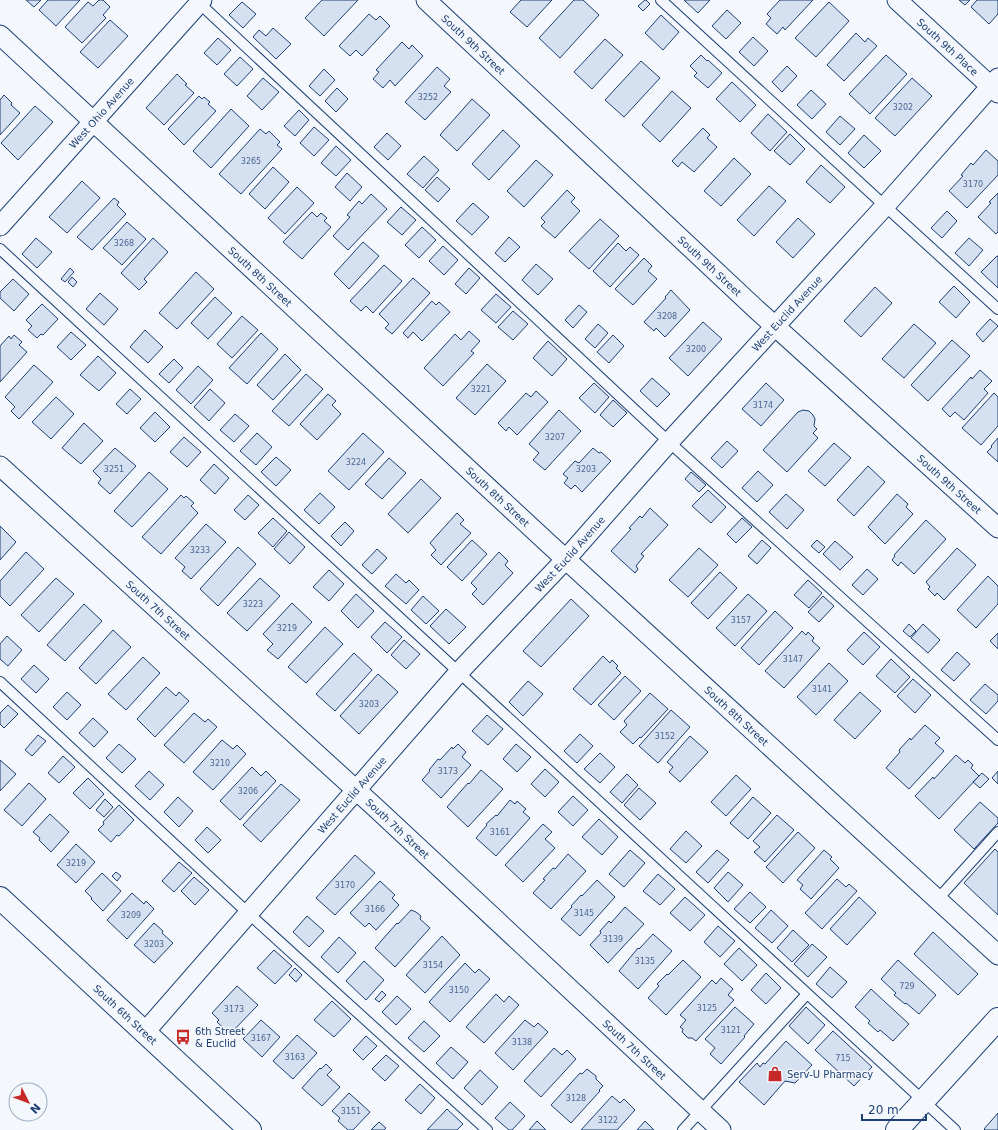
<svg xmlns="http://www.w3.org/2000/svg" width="998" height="1130" font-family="'DejaVu Sans',sans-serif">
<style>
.building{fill:#d5e0f0;stroke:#1d3f73}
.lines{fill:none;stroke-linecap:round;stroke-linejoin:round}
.service-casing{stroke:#1d3f73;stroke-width:12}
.minor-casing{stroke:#1d3f73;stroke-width:21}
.tertiary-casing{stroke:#1d3f73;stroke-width:24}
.secondary-casing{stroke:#1d3f73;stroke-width:24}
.service{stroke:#f4f7fb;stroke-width:10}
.minor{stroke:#f4f7fb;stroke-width:19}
.tertiary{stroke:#f4f7fb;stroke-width:22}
.secondary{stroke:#f4f7fb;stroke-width:22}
.labels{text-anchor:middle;stroke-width:3;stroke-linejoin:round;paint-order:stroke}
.number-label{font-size:8px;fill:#4b6792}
.street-label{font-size:10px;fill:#1d3f73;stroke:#f4f7fb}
.poi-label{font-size:10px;fill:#1d3f73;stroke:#f4f7fb;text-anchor:start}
</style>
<rect width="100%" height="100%" fill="#f4f7fb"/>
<path class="building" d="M26,0h15l-7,7z
M48,0h32l-24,26 -17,-16z
M99,0h4l7,7 -7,8 3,3 -24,25 -17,-16 23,-25 5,4z
M322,0h36l-34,36 -19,-18z
M521,0h31l-25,27 -17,-15z
M574,0h9l16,15 -39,43 -21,-20z
M645,0h1l4,4 -7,7 -5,-5z
M684,0h26l-12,13z
M780,0h33l-28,30 -2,-3 -6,7 -11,-10 5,-6 -4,-4z
M959,0h11l-5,5z
M977,0h21v14l-9,10 -18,-17z
M242,2l14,12 -13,14 -14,-13z
M829,2l20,19 -33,36 -21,-19z
M727,10l14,13 -15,16 -14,-13z
M369,14l7,6 4,-4 10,10 -28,30 -6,-6 -6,6 -11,-10z
M661,15l18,17 -16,18 -18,-17z
M110,20l18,16 -30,32 -18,-16z
M273,28l18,16 -15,15 -23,-22 6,-7 7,6z
M856,33l9,9 3,-4 9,8 -33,35 -17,-16z
M753,37l15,14 -14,15 -15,-14z
M218,38l13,12 -14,15 -13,-12z
M605,39l18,16 -31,34 -18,-17z
M402,42l7,7 3,-4 11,11 -28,30 -5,-6 -7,8 -10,-9 6,-7 -3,-2z
M701,55l6,6 1,-1 14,13 -14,15 -14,-12 3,-3 -7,-7z
M886,55l21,19 -37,40 -21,-20z
M240,57l13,12 -16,17 -13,-12z
M641,61l19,17 -36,39 -19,-17z
M787,66l10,10 -15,16 -10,-10z
M437,67l13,12 -6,7 7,6 -26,28 -20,-18z
M324,69l11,11 -15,16 -11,-10z
M177,74l10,10 -2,1 9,8 -30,32 -18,-17z
M263,78l16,14 -17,18 -15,-14z
M912,78l20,18 -37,40 -20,-18z
M732,82l24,23 -16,17 -24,-23z
M337,88l11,11 -12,13 -11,-11z
M811,90l15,14 -14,15 -15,-14z
M672,91l19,17 -31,34 -18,-17z
M4,95l8,8 -1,2 9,8 -20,22v-35z
M199,96l3,3 2,-2 6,5 -2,2 8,7 -32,34 -16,-16z
M472,99l18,16 -33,36 -17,-16z
M35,106l18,16 -35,38 -17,-17z
M231,109l18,17 -38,42 -18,-17z
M299,110l10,10 -14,16 -11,-10z
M768,114l19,18 -17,19 -19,-18z
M840,116l15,13 -15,16 -14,-13z
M314,127l15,13 -15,16 -14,-13z
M703,128l7,7 -3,3 10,9 -23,25 -12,-10 -4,5 -6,-6z
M260,129l6,5 3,-3 11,11 -3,3 5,4 -41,45 -22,-20z
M503,130l17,16 -31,34 -17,-16z
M387,133l14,13 -13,14 -14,-13z
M790,134l15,15 -15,16 -16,-14z
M864,135l17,16 -17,17 -16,-15z
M336,146l15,14 -15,16 -15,-13z
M986,150l12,11v14l-31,33 -18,-17 14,-15 -2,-1 10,-12 2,2z
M424,156l15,14 -16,18 -16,-14z
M734,158l17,16 -30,32 -17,-15z
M536,160l17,15 -29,32 -17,-16z
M821,165l24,22 -15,16 -24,-21z
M273,167l16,15 -24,27 -16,-15z
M347,173l15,14 -12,14 -15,-14z
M437,177l13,12 -12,13 -13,-12z
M82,181l18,17 -33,35 -18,-16z
M769,186l17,15 -32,35 -17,-16z
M297,187l17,16 -29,31 -17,-16z
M567,190l8,8 -4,4 9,9 -25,27 -14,-12 4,-4 -4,-4z
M998,193v39l-2,2 -18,-17 13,-14 -2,-1z
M371,194l16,15 -39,41 -15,-14 17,-19 -3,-2 12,-14 3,3z
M114,198l5,4 -2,3 9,9 -34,36 -15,-13z
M473,203l16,14 -17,18 -16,-14z
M401,207l15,13 -14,15 -15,-13z
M947,211l10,10 -15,17 -11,-10z
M312,212l5,5 4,-4 6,5 -3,3 7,6 -29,32 -19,-17z
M798,218l17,16 -22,24 -17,-16z
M600,219l19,17 -30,33 -20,-18z
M127,222l19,17 -24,26 -19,-17z
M422,227l14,13 -17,18 -14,-13z
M509,237l11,10 -15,15 -10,-9z
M36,238l16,14 -15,16 -15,-14z
M153,238l15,14 -24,27 3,3 -8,8 -18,-17z
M969,238l14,12 -14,16 -14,-13z
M363,242l16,14 -30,33 -15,-15z
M618,243l8,8 4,-4 9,8 -29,32 -17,-16z
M443,246l15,14 -14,15 -15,-14z
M997,256h1v32l-17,-16z
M644,258l8,8 -4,5 9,8 -24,26 -18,-16z
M536,264l17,15 -15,16 -16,-15z
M384,265l18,16 -29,32 -7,-7 -5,5 -11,-10z
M70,268l4,4 -9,10 -4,-3z
M469,268l11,10 -14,16 -11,-10z
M196,272l18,17 -37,40 -18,-16z
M72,277l5,5 -4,5 -5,-5z
M413,278l17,15 -38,41 -7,-6 4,-4 -10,-10z
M13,279l16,15 -15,17 -14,-13v-6z
M954,286l16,16 -14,16 -17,-16z
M875,287l17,16 -31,34 -17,-16z
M671,290l19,20 -25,27 -9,-9 -2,3 -10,-9 22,-24 -1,-1z
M100,293l18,16 -14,16 -18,-16z
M496,294l15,13 -15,16 -15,-13z
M215,297l17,16 -24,26 -17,-16z
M432,301l4,4 3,-3 11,10 -28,29 -9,-9 -5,6 -5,-5z
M42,304l16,15 -15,16 -2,-1 -4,4 -9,-8 4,-4 -6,-6z
M579,305l8,7 -14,16 -8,-8z
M513,311l15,13 -15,16 -15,-13z
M242,316l16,14 -26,28 -15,-14z
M990,319l8,7 -15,16 -7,-8z
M703,322l19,17 -34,37 -19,-18z
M598,324l10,9 -13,15 -10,-9z
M914,324l22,19 -32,35 -22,-19z
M145,330l18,17 -15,16 -18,-16z
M469,331l11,10 -9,10 3,2 -31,33 -19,-18 31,-34 6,6z
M71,332l15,13 -15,15 -14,-13z
M261,333l17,16 -31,35 -18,-16z
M14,335l8,7 -3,3 8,7 -27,30v-36l9,-10 2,3z
M613,335l11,11 -15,17 -12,-11z
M952,340l18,16 -42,45 -17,-16z
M548,341l19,18 -15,17 -19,-18z
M285,354l16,16 -28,30 -16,-15z
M98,356l18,17 -17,18 -19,-16z
M174,359l9,9 -14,15 -10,-9z
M487,364l19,17 -31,34 -19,-17z
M34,365l19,17 -34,37 -8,-8 4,-4 -10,-10z
M198,366l15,14 -22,24 -15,-14z
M980,370l12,11 -8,8 4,4 -24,27 -9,-8 -5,5 -8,-8 29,-32 1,2z
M306,374l17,15 -34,37 -17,-15z
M652,378l18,16 -13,13 -17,-16z
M594,383l15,14 -14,16 -16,-15z
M766,383l18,17 -23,26 -19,-17z
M130,389l11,10 -14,15 -11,-10z
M210,389l15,14 -16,18 -15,-14z
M536,391l12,11 -31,33 -8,-8 -3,4 -8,-8 28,-30 5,4z
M994,393l4,4v29l-17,19 -19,-17z
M328,394l8,7 -4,4 9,9 -24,26 -17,-16z
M56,397l18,17 -23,25 -19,-17z
M613,400l14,13 -14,14 -13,-12z
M559,410l22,21 -36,39 -12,-10 6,-7 -10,-9z
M803,410l6,1 4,4 2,4 -1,7 3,3 -4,4 5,5 -31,34 -24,-22 35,-38z
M155,412l15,15 -15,15 -15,-14z
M235,414l14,12 -15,16 -14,-12z
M84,423l19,18 -22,23 -19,-16z
M257,433l15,14 -16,18 -16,-14z
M363,433l21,19 -35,38 -21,-19z
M184,437l17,15 -14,15 -17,-15z
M998,438v24l-11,-10 5,-5 -1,-1z
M727,441l11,10 -16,17 -11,-10z
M834,443l17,15 -26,28 -17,-15z
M115,448l21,18 -26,28 -12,-11 3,-4 -8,-8z
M593,448l6,5 2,-1 10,9 -29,31 -7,-7 -4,4 -7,-6 4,-5 -5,-4 12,-13 4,2z
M276,457l15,13 -15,16 -15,-14z
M389,458l17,15 -24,26 -17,-15z
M214,464l15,14 -14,16 -15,-14z
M868,466l17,16 -31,34 -17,-16z
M758,471l15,14 -16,17 -15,-14z
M149,472l19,17 -36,38 -18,-16z
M691,472l15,13 -7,7 -14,-13z
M421,479l20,19 -33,35 -20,-19z
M708,490l18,17 -15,16 -19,-17z
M320,493l15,14 -16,17 -15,-14z
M786,494l18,16 -17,19 -18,-17z
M897,494l11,10 -2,3 7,7 -28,30 -17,-17z
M181,495l3,3 2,-2 8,7 -3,3 7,7 -37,41 -19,-17z
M248,495l11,10 -14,15 -11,-10z
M650,508l18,17 -27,29 3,2 -8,10 2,3 -3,4 -24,-22 20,-22 -2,-1 11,-12 2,2z
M457,513l7,7 -4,4 11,9 -30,32 -10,-10 5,-5 -6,-7z
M273,518l14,13 -14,16 -15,-14z
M742,518l10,9 -16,16 -9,-9z
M926,520l20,19 -32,35 -13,-12 -3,4 -6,-6 3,-4 -1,-1z
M345,522l9,9 -13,15 -10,-10z
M206,524l20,18 -35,37 -9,-8 3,-4 -10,-9z
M0,526l16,16 -16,18z
M289,532l16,15 -15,17 -16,-15z
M472,540l15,14 -25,27 -15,-14z
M762,540l9,8 -14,16 -9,-8z
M817,540l8,7 -6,6 -8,-7z
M835,541l18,16 -13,13 -17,-16z
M238,547l18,17 -38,42 -18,-17z
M699,548l19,17 -30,32 -19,-17z
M957,548l19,17 -32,35 -7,-7 -2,3 -7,-7 2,-2 -4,-5z
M377,549l10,9 -15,16 -10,-9z
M26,552l18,17 -34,37 -10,-10v-15z
M499,552l9,9 -3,4 8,8 -30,32 -11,-11 5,-5 -6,-6z
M867,569l11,10 -15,16 -11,-10z
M329,570l15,14 -15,17 -16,-14z
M720,572l17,16 -29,31 -17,-16z
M396,574l10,9 3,-3 10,10 -13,14 -21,-18z
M988,576l10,10v18l-22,24 -19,-18z
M56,578l18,16 -35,38 -18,-17z
M260,578l20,18 -33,35 -20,-18z
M808,580l14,13 -13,15 -15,-13z
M356,594l18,17 -16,17 -17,-17z
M748,594l19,17 -32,35 -19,-18z
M423,596l16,15 -13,13 -15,-14z
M823,596l11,10 -15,16 -11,-10z
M571,599l18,17 -48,51 -18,-16z
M292,603l20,19 -34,37 -11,-9 6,-6 -10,-10z
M84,604l18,17 -37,40 -18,-16z
M446,609l20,18 -17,17 -19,-18z
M775,611l18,17 -34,37 -18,-17 19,-21z
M385,622l17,15 -15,16 -16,-16z
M909,624l7,7 -6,6 -7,-6z
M923,624l17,16 -12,13 -17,-15z
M325,627l18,17 -37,39 -18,-16z
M113,630l18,17 -35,37 -17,-16z
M802,631l4,4 2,-3 6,6 -2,3 8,7 -36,40 -19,-17z
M864,632l16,15 -17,18 -16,-15z
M998,633v16l-8,-8z
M7,636l15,14 -14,16 -8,-7v-15z
M404,640l16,14 -14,15 -15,-14z
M957,652l13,12 -16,17 -13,-11z
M354,653l18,17 -37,41 -19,-17z
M603,656l7,7 2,-3 6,6 -2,2 5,5 -30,32 -18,-16z
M143,657l17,16 -34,37 -18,-16z
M891,659l19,18 -15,16 -19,-17z
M829,663l19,18 -32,34 -19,-18z
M34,665l15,14 -13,14 -15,-14z
M378,674l20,18 -39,42 -19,-18z
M625,676l16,15 -27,29 -16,-15z
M913,679l18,16 -16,18 -18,-17z
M528,681l15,13 -20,22 -14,-14z
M985,684l13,11v6l-12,13 -16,-14z
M166,687l10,9 3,-4 10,9 -34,36 -18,-18z
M67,692l14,13 -14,15 -14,-13z
M860,692l21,19 -26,28 -21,-19z
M650,693l18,16 -27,29 -1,-1 -7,7 -13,-12 7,-7 -3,-4z
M8,705l10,9 -14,14 -4,-4v-11z
M671,710l19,17 -32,36 -19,-17z
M194,713l11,9 3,-3 9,8 -33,36 -20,-18z
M487,715l16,14 -15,16 -16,-14z
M93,718l15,14 -14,15 -15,-14z
M925,725l15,13 -5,5 9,8 -35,38 -23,-21 14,-16 -1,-2 11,-12 1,2z
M580,734l13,12 -16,17 -13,-12z
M38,735l8,6 -14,15 -7,-6z
M690,736l18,16 -28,30 -11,-10 4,-5 -6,-5z
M222,740l11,9 4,-4 9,9 -33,36 -20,-18z
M119,744l17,15 -14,14 -16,-15z
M458,744l8,8 -4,5 9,8 -30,33 -19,-18 8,-9 -1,-1 9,-11 2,1 12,-13 1,2z
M516,744l15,13 -14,15 -14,-13z
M600,753l15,14 -15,16 -16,-14z
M956,755l9,8 3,-3 5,5 -2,3 8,8 -40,43 -24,-23 18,-19 1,2z
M63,756l12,11 -16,16 -11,-10z
M0,760l16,14 -16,17z
M252,767l9,9 5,-5 10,10 -36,39 -20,-19z
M545,769l14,13 -14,15 -14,-13z
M481,770l22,19 -35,38 -21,-20 21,-24 1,1z
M149,771l15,14 -14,15 -15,-14z
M998,771v13l-6,-6z
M982,773l7,6 -9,9 -7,-6z
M627,774l11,11 -16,18 -12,-11z
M736,775l15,14 -25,27 -15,-14z
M88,778l16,16 -14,15 -17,-16z
M29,783l17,16 -24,27 -18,-16z
M281,784l19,16 -39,42 -18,-17z
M639,788l17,15 -16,17 -16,-15z
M573,796l15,14 -15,16 -15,-14z
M178,797l15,14 -14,16 -15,-15z
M753,797l18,16 -23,26 -18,-16z
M105,799l8,8 -9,10 -8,-7z
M510,800l5,4 2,-3 9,8 -3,3 7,6 -34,38 -20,-18 11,-13 -1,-1 10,-9 1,1z
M980,802l18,16v5l-24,26 -20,-19z
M119,805l15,15 -15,16 -2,-1 -6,7 -13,-12 6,-6 -1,-2z
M50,814l19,18 -18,20 -12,-12 1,-2 -7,-6z
M777,815l17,15 -29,32 -11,-10 6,-5 -7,-6z
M599,819l19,18 -16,18 -20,-18z
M543,824l9,8 -7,7 10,9 -32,34 -18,-17z
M207,827l14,13 -13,13 -13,-13z
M686,831l16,15 -16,17 -16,-14z
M798,832l17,16 -32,35 -17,-16z
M76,844l19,18 -19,21 -19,-18z
M995,849l3,3v63l-34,-32z
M630,850l15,13 -21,24 -15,-13z
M717,850l12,10 -21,23 -12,-11z
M824,850l8,7 -2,2 9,9 -28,31 -11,-10 3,-4 -6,-5z
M568,854l18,17 -35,38 -18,-16 12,-13 -2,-1 10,-11 2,1z
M355,855l20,18 -40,42 -19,-17z
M179,862l13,11 -18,19 -12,-11z
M116,872l5,4 -4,5 -5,-5z
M728,872l15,13 -15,17 -14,-14z
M102,873l19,18 -18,20 -12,-12 1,-1 -7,-7z
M658,874l17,15 -15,16 -17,-14z
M194,877l15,13 -14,15 -14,-14z
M837,879l9,8 3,-3 8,7 -35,38 -17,-16z
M597,880l18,17 -35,39 -19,-17 11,-12 -1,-1 10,-11 1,1z
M380,881l15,14 -3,3 7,7 -23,25 -7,-7 -4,4 -15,-14z
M750,892l16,15 -16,16 -16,-14z
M132,893l12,11 2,-3 8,8 -27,30 -20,-19z
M685,897l20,18 -15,16 -20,-18z
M859,897l17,16 -29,32 -17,-16z
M625,907l19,17 -36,39 -18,-18 11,-12 -1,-2 9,-10 2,2z
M411,910l5,2 5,4 -1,3 10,9 -35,39 -20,-19 22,-25 1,1z
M771,910l17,16 -16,17 -17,-15z
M307,916l17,15 -15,16 -16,-15z
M154,923l9,8 -1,2 11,10 -19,20 -20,-18z
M718,926l17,15 -15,16 -16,-15z
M793,930l16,15 -17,17 -15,-14z
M933,932l45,42 -20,21 -44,-41z
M653,934l19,17 -34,38 -19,-18 19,-23 1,1z
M442,936l18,19 -35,38 -19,-18z
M339,937l17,16 -18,20 -17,-16z
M812,944l15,13 -19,20 -14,-13z
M739,948l18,17 -15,16 -18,-17z
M274,950l18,16 -17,18 -18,-16z
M683,960l18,17 -35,38 -18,-17 11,-12 -2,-2 10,-10 1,1z
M898,960l38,35 -17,19 -13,-11 -1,1 -11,-9 2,-2 -15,-14z
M364,961l20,19 -18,20 -20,-19z
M465,963l10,10 4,-4 11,10 -40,43 -21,-20z
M830,967l17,15 -15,16 -16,-14z
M295,968l7,7 -6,7 -7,-7z
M766,973l15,15 -15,16 -15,-14z
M721,978l12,11 -5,6 6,5 -38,41 -4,-3h-4l-6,-6 1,-3 -3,-2 6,-7 -6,-5 32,-35 4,4z
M237,986l21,19 -28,29 -13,-12 2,-2 -7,-7z
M871,989l38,35 -16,17 -13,-11 -2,2 -10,-9 2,-2 -15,-14z
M382,991l4,4 -7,7 -4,-3z
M496,994l8,8 5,-6 10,9 -35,38 -18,-16z
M397,996l14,13 -15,16 -14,-13z
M332,1001l19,18 -17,18 -20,-17z
M735,1007l19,17 -10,12 1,1 -24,27 -11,-10 5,-6 -10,-9z
M806,1007l19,18 -17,19 -19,-18z
M261,1020l19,17 -18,20 -19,-18z
M525,1020l9,7 4,-4 10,9 -35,38 -18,-17z
M424,1021l16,15 -16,16 -16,-14z
M833,1031l39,36 -18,19 -39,-36z
M297,1035l20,18 -24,26 -20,-18z
M366,1036l11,10 -14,14 -10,-10z
M786,1041l26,24 -17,18 -10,-2 -21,24 -25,-23 18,-19 3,4 3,-4 2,1z
M451,1047l17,15 -15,17 -17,-16z
M554,1048l8,7 5,-5 9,9 -35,38 -17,-16z
M386,1055l13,11 -14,15 -13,-12z
M326,1064l6,6 -5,5 13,12 -18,19 -20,-18 18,-20 1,1z
M587,1069l9,7v3l7,7 -4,4 1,1 -29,32 -20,-18 29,-32 2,1z
M480,1070l18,17 -16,18 -18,-17z
M420,1084l15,14 -14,16 -16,-14z
M349,1093l21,19 -17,18h-5l-10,-9 2,-3 -8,-7z
M612,1096l8,7 4,-4 11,11 -18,20h-36z
M510,1102l15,14 -13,14h-3l-14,-12z
M447,1109l16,15 -6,6h-30z
M998,1113v17h-13l-1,-1z
M537,1121l9,9h-17z
M645,1121l9,9h-17z
M379,1122l7,6 -2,2h-13z"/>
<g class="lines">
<g class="service-casing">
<path id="service" d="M661,0l224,206 113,103
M197,1l472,441 329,298
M0,249l955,881
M0,682l248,231 239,217
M937,900l61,-68
M683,1130l124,-136"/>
</g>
<g class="minor-casing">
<g id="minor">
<path id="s1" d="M426,0l331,310 241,218"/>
<path id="s2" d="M897,0l101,93"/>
<path id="s3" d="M0,35l549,509 449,411"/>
<path id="s4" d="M0,226l202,-226"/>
<path id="s5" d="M0,466l377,343 344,321"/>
<path id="s6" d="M144,1033l315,-361 107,-113 103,-117 216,-236 113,-128"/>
</g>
</g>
<g class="tertiary-casing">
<g id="tertiary">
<path id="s7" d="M0,898l250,232"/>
</g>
</g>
<g class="secondary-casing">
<path id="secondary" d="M897,1130l101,-111"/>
</g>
<use href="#service" class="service"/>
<use href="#minor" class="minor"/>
<use href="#tertiary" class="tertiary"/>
<use href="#secondary" class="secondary"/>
</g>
<defs>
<g id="bus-bare" transform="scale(1.2)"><path d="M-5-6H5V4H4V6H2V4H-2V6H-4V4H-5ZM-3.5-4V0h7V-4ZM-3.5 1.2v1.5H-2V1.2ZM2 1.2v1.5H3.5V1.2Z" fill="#c62828" stroke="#f4f7fb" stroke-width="2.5" paint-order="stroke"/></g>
<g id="shop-bare" transform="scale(1.2)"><path d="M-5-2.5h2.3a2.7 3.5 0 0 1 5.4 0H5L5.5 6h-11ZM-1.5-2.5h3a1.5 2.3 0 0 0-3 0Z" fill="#c62828" stroke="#f4f7fb" stroke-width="2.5" paint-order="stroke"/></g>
</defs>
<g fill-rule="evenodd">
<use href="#bus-bare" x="183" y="1037"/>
<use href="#shop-bare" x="775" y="1074"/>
</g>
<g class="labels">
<g class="number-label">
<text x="428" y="100">3252</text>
<text x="903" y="110">3202</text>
<text x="251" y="164">3265</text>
<text x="973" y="187">3170</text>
<text x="124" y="246">3268</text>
<text x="667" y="319">3208</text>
<text x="696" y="352">3200</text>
<text x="481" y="392">3221</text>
<text x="763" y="408">3174</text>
<text x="555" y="440">3207</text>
<text x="356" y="465">3224</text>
<text x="114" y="472">3251</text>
<text x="586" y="472">3203</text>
<text x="200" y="553">3233</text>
<text x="253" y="607">3223</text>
<text x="741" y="623">3157</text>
<text x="287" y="631">3219</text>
<text x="793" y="662">3147</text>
<text x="822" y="692">3141</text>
<text x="369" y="707">3203</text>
<text x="665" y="739">3152</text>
<text x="220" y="766">3210</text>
<text x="448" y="774">3173</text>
<text x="248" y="794">3206</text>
<text x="500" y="835">3161</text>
<text x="76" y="866">3219</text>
<text x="345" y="888">3170</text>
<text x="375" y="912">3166</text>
<text x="584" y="916">3145</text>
<text x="131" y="918">3209</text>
<text x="613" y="942">3139</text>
<text x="154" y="947">3203</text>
<text x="645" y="964">3135</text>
<text x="433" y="968">3154</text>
<text x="907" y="989">729</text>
<text x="459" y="993">3150</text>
<text x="707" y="1011">3125</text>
<text x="234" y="1012">3173</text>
<text x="731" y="1033">3121</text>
<text x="261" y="1041">3167</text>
<text x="522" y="1045">3138</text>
<text x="295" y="1060">3163</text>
<text x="843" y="1061">715</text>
<text x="576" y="1101">3128</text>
<text x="351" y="1114">3151</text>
<text x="608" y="1123">3122</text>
</g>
<g class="street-label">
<text dy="4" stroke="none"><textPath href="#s1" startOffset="65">South 9th Street</textPath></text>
<text dy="4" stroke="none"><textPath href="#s2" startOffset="69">South 9th Place</textPath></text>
<text dy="4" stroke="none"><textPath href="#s4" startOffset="152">West Ohio Avenue</textPath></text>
<text dy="4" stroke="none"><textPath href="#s1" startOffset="389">South 9th Street</textPath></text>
<text dy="4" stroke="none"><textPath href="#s3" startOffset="355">South 8th Street</textPath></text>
<text dy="4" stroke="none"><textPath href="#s6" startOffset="965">West Euclid Avenue</textPath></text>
<text dy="4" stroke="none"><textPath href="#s1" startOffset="713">South 9th Street</textPath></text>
<text dy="4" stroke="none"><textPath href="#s3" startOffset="679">South 8th Street</textPath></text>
<text dy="4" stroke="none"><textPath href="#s6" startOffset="641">West Euclid Avenue</textPath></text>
<text dy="4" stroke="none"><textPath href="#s5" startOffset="214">South 7th Street</textPath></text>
<text dy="4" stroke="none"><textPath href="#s3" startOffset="1003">South 8th Street</textPath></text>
<text dy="4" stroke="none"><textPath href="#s6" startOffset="316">West Euclid Avenue</textPath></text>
<text dy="4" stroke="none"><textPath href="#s5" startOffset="538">South 7th Street</textPath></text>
<text dy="4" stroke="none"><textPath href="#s7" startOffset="171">South 6th Street</textPath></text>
<text dy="4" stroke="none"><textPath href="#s5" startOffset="862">South 7th Street</textPath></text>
</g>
<g class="poi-label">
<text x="195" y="1035">6th Street<tspan x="195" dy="12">&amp; Euclid</tspan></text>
<text x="787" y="1078">Serv-U Pharmacy</text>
</g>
</g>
<g transform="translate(28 1102) rotate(132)"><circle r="19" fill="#f4f7fb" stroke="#9eadc5"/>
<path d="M0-3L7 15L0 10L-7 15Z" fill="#c62828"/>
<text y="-6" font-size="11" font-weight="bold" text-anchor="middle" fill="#1d3f73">N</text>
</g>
<path d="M862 1114v6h64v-6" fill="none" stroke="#1d3f73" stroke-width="2"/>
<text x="868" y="1114" font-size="12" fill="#1d3f73" stroke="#f4f7fb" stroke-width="3" paint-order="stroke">20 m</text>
</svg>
